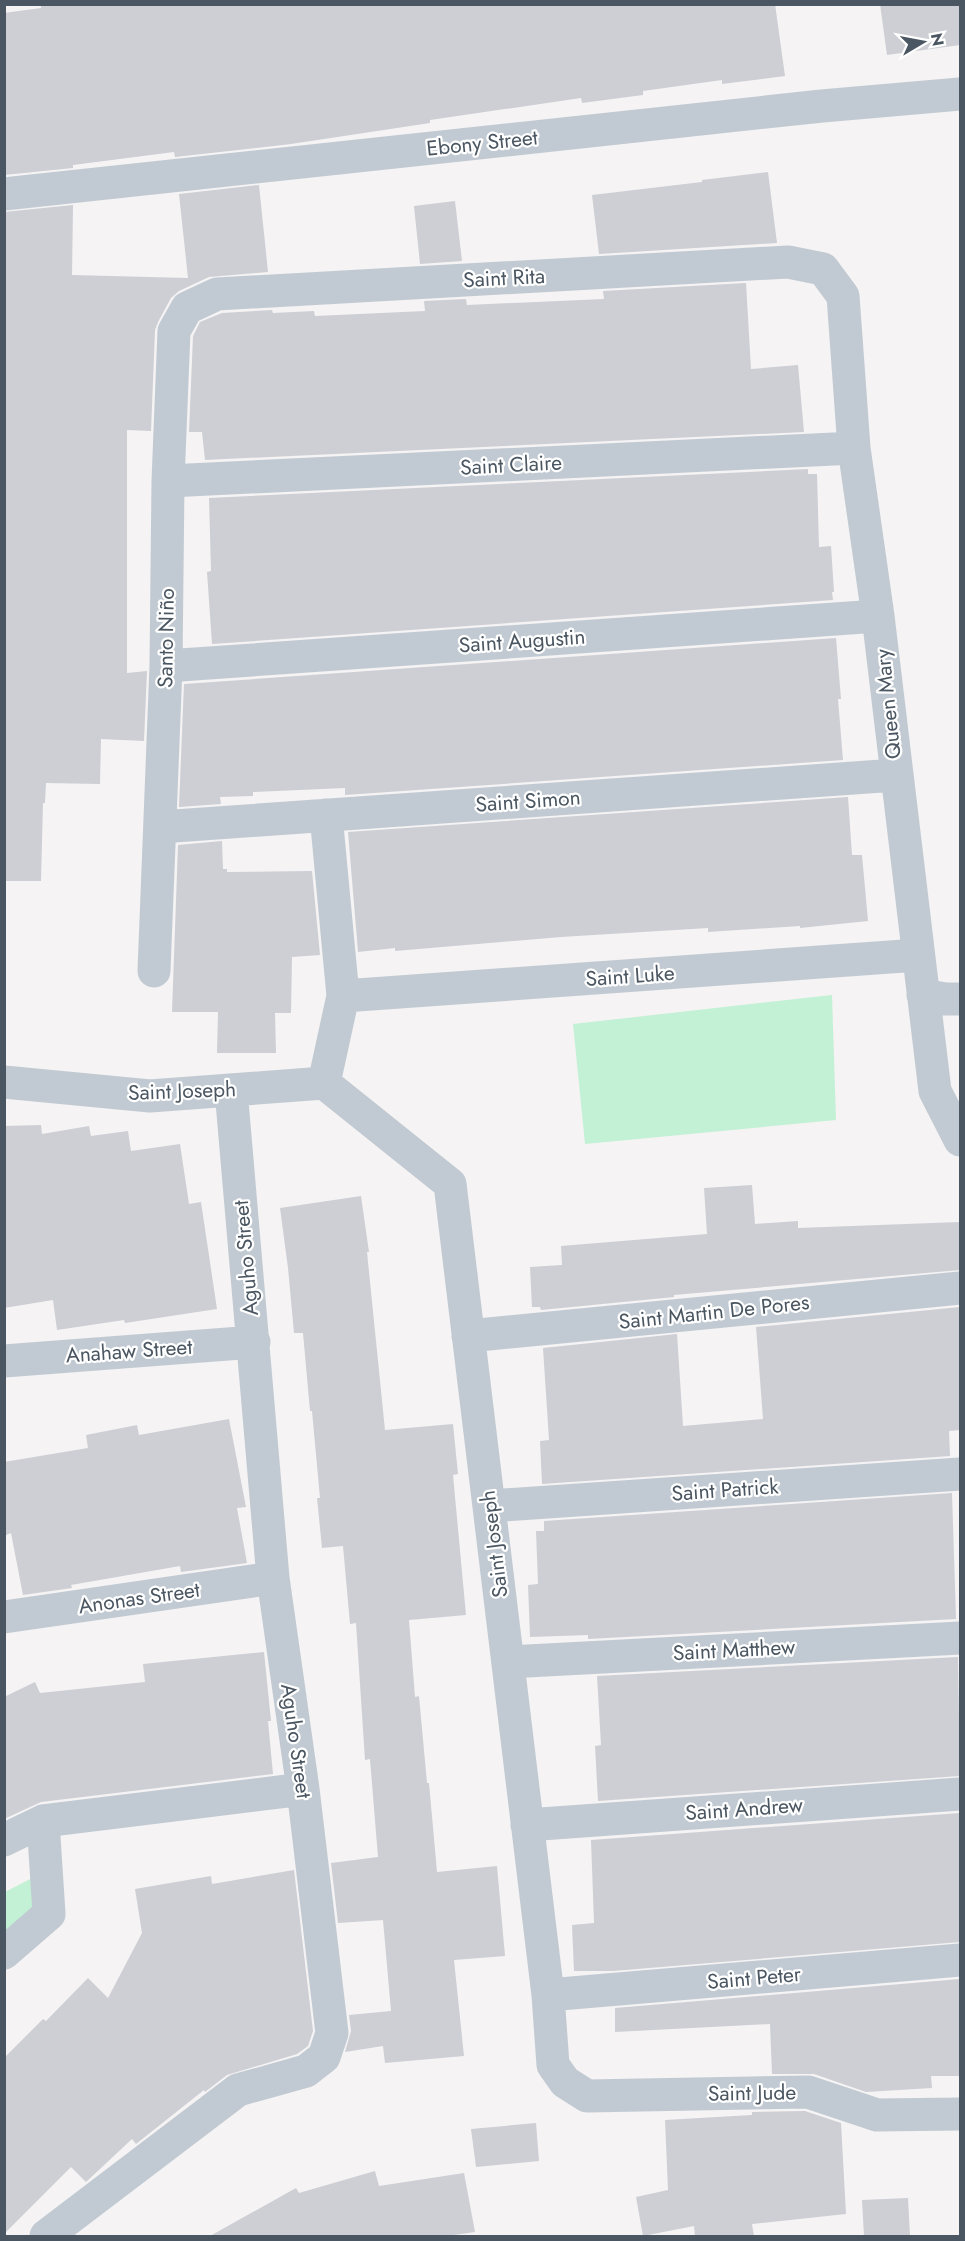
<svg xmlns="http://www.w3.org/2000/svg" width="965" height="2241" font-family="Jost,sans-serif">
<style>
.green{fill:#c3f1d5}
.building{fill:#cdcfd5}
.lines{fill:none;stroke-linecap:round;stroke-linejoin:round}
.street{stroke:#c1cad2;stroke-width:33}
.labels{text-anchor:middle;stroke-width:4.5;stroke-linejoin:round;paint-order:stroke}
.street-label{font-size:21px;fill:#4a5661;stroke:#fff}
</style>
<rect width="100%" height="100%" fill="#f5f3f3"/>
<path class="green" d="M832,995l4,125 -251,24 -12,-120z
M36,1876l4,34 -35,33v-51z"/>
<path class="building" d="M41,4h734l10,72 -63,8v-4l-79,11v4l-61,8 -1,-5 -151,22v3l-139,21 -116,13 -1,-5 -101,13v3l-69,7v-162l37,-5z
M880,4h80v41l-73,10z
M768,172l9,71 -178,11 -7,-59 110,-13v-2z
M259,185l9,87 -59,5 -30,14 -8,7 -13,24 -3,8 -4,101 -24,-1v243l20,-2 -3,70 -43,-2 -1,45 -54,-1 -1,20h-2l-2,78h-37v-669l69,-7 -1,70 116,3 -9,-84z
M455,201l7,60 -42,3 -6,-58z
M746,283l5,86 47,-4 6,67 -599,28 -3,-28h-13l4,-96 7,-14 22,-9 50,-3 1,3 41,-2 1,5 110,-5 -1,-10 42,-2 1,6 137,-6 -1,-8z
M808,469v5h9l2,73 12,-1 3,46h-2l1,8 -621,44 -5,-72 4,-1 -2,-73z
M836,638l5,61h-3l5,61 -498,35v-7l-92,4v4l-33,1 1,7 -42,3 5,-123z
M848,797l4,58h10l6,66 -68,7v-2l-92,6v-4l-147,9 -166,14v-3l-37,4 -10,-120z
M222,841l1,28h4v3l85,-1 8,84 -28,2 -1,56h-16l1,40h-59l1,-41h-46l6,-167z
M41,1125l1,9 47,-8 2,10 37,-5 3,20 49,-7 9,60 12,-2 16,107 -92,14 -1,-3 -67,10 -4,-30 -49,8v-182z
M752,1185l3,39 43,-3v7l162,-6v48l-286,25v2l-133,13 -1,-3h-8l-2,-40 32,-2 -1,-19 146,-12 -3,-46z
M361,1196l8,56h-2l18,178 68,-6 5,50 -5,1 13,140 -57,5 6,77 4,-1 8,87h2l8,89 60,-6 8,90 -51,4 10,96 -79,7 -2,-17 -38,6 6,-21 -2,-16 42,-4 -8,-91 -45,3 -7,-60 47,-6 -8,-98 -5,1 -9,-137 -6,1 -7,-78 -21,2 -5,-50h3l-8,-87h-2l-7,-78h-9l-6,-65 -8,-60z
M960,1307v123l-11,1 1,25 -408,28 -2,-43 9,-1 -6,-92 134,-14 6,92 80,-7 -7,-92z
M229,1419l17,88 -9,1 10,55 -66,9 -1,-6 -109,19 1,3 -49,7 -12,-62 -7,3v-74l84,-14 -2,-13 51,-10 2,10z
M952,1493l4,126 -368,20v-4l-58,2 -2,-52 10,-1 -2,-53h8v-10z
M264,1652l7,69h-3l5,53 -232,28 -37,17v-122l31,-15 5,11 105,-11 -2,-18z
M958,1657l2,119 -362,25 -3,-55 6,-1 -4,-69z
M960,1813v129l-347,29h-39l-2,-46 22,-2 -3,-83z
M294,1870l19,161 -5,15 -11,8 -70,21 -22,17 -1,-2 -68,54 -4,-5 -46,43 -15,-15 -67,67v-176l39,-39 3,2 42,-43 20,20 34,-65 -7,-44 76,-13 1,8z
M960,1979v97h-29l1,12 -66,4 -52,-18h-42l-2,-50 -155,8v-24z
M805,2111l36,12 5,91 -94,10 2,12h-59l-1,-10 -51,10 -7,-39 32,-7 -3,-70 87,-5v-3z
M536,2123l3,38 -63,6 -5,-38z
M375,2171l4,15 85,-13 11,59 -28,4h-237l86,-48 3,5z
M908,2198l2,38h-46l-2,-36z"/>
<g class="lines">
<path class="street" d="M4,194l818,-88 138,-12
M168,481l686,-33
M166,666l712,-50
M160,827l736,-52
M154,971l12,-305 2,-185 6,-150 13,-23 30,-14 571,-32 35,7 20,27 11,152 24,168 57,475 25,49
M923,995l22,4h15
M343,996l575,-41
M4,1082l146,14 174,-13 126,101 98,811 5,70 12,17 22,14 221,-4 69,23 83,-1
M324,1083l19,-87 -17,-181
M468,1336l492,-48
M4,1361l250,-19
M489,1506l471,-32
M4,1617l269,-39
M508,1662l452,-24
M527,1825l433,-31
M4,1840l39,-19 260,-32
M4,1953l45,-39 -6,-93
M548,1995l412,-35
M46,2236l192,-146 68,-19 18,-14 8,-24 -29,-244 -30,-211 -42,-488"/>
</g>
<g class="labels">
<g class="street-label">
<text transform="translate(482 143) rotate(-6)" y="7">Ebony Street</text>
<text transform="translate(504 278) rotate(-3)" y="7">Saint Rita</text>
<text transform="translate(511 465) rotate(-3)" y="7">Saint Claire</text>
<text transform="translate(166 638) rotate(-89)" y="7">Santo Niño</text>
<text transform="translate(522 641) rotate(-4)" y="7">Saint Augustin</text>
<text transform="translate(888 704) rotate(-96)" y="7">Queen Mary</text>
<text transform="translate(528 801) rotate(-4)" y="7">Saint Simon</text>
<text transform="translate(630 976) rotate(-4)" y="7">Saint Luke</text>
<text transform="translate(182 1091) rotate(-2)" y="7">Saint Joseph</text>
<text transform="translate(246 1258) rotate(-95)" y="7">Aguho Street</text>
<text transform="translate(714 1312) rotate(-6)" y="7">Saint Martin De Pores</text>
<text transform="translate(129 1351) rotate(-4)" y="7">Anahaw Street</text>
<text transform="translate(725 1490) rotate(-4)" y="7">Saint Patrick</text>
<text transform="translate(494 1544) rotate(-97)" y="7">Saint Joseph</text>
<text transform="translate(139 1598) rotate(-8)" y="7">Anonas Street</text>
<text transform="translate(734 1650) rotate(-3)" y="7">Saint Matthew</text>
<text transform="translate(296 1741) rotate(82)" y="7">Aguho Street</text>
<text transform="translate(744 1809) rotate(-4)" y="7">Saint Andrew</text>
<text transform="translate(754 1978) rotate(-5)" y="7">Saint Peter</text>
<text transform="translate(752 2093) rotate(-1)" y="7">Saint Jude</text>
</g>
</g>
<rect width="965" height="2241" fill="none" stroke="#4a5661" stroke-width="12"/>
<g transform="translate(923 42) rotate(80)" stroke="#ffffff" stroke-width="4.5" paint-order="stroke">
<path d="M0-4.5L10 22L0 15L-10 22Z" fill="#4a5661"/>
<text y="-9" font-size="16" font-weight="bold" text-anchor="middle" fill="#4a5661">N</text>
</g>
</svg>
